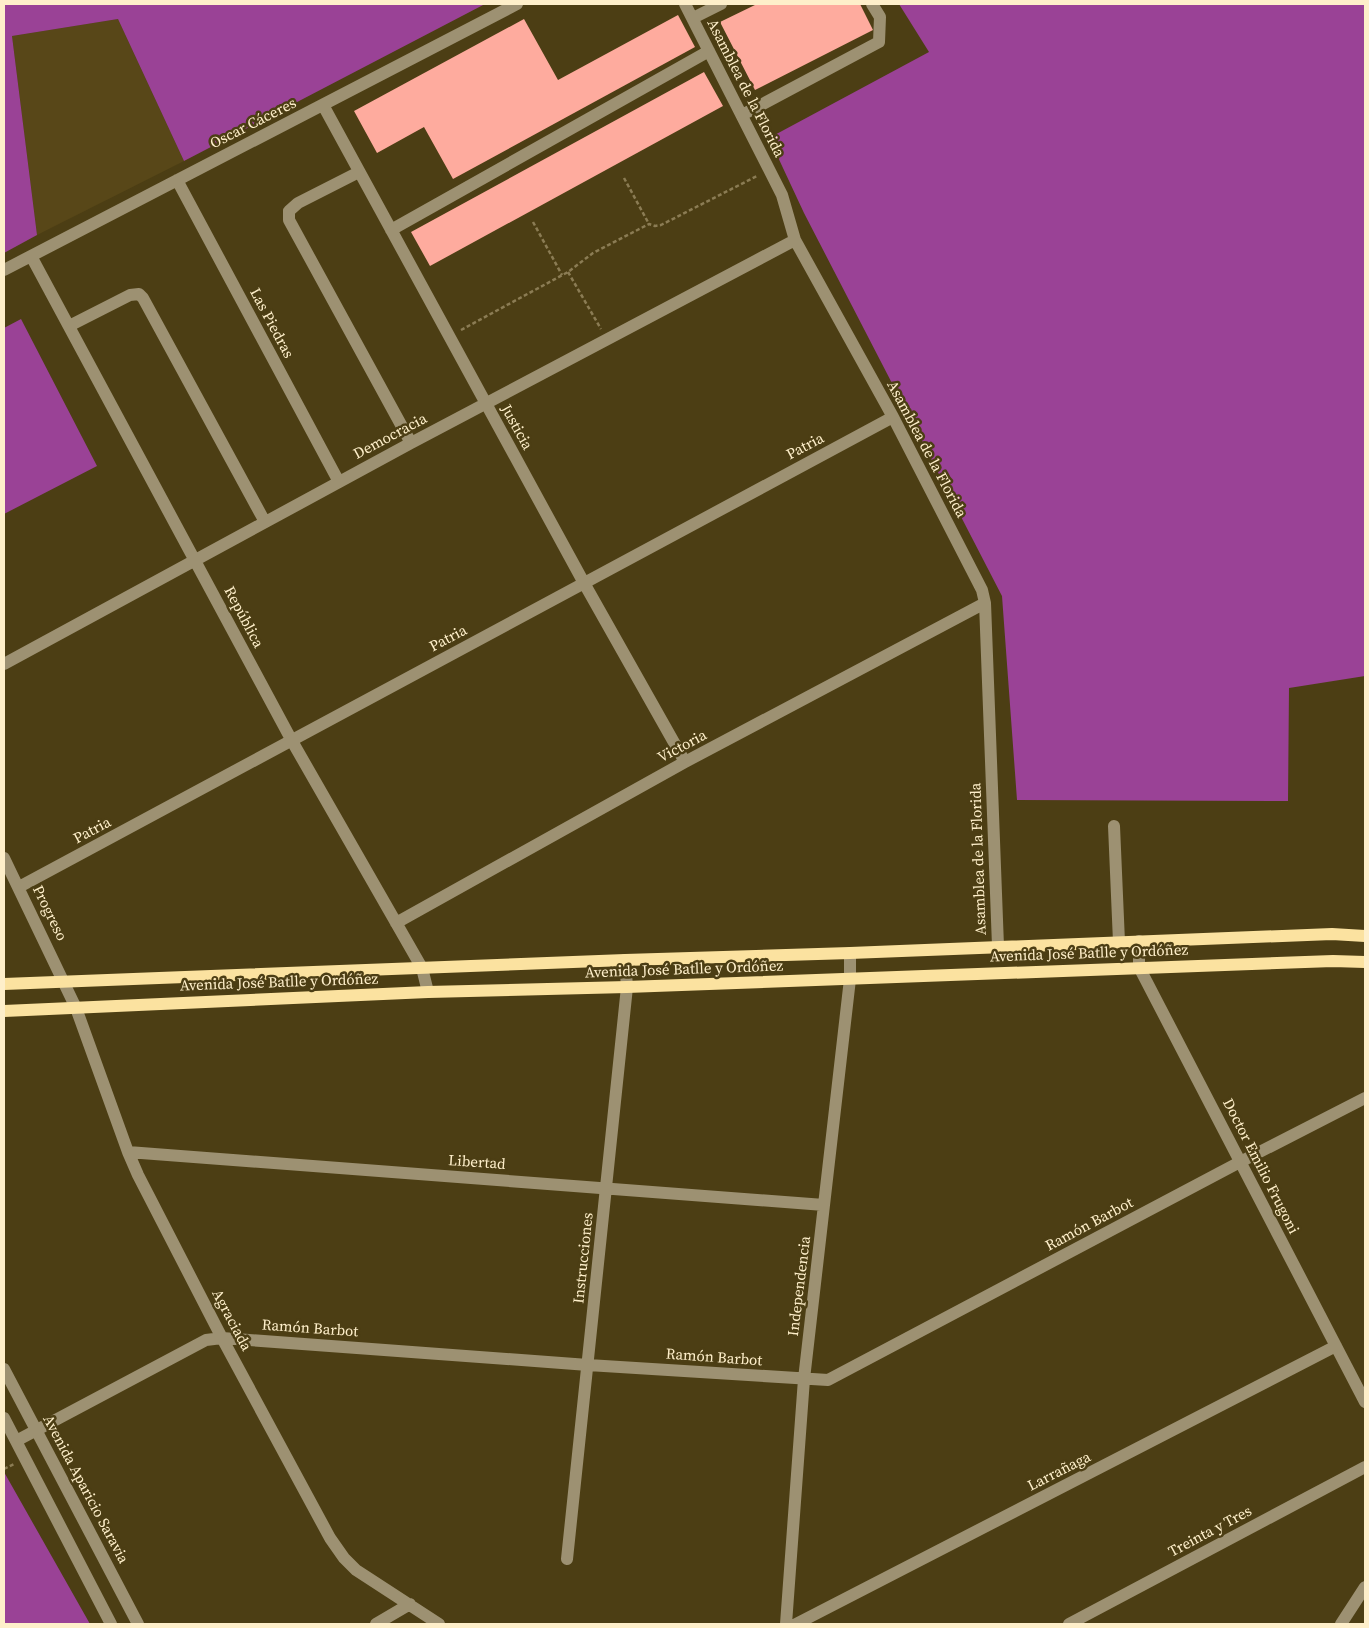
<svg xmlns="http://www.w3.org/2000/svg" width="1369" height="1628" font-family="'Source Serif 4',serif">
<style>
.built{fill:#584718}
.green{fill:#9a4296}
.building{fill:#feab9e}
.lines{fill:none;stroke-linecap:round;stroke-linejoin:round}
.path{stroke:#8b7c54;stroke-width:2.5;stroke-dasharray:4 2.5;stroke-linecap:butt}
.minor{stroke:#9d9172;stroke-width:12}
.major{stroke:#fbe2a0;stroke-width:12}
.labels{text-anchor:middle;stroke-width:5;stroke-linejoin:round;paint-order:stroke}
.street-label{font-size:15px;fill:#feefca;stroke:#4c3e14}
</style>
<rect width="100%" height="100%" fill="#4c3e14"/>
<path class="built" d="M118,19l66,142 -147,74 -25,-199z"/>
<path class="green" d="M4,4h481l-301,157 -66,-142 -106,17 25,199 -33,18z
M899,4h466v672l-76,12 -1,113 -271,-1 -15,-204 -198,-383 -35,-75 160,-86z
M21,319l76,147 -93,48v-186z
M4,1472l86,152h-86z"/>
<path class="building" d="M757,4h103l13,26 -118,60 -35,-68z
M678,15l17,32 -242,132 -29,-52 -47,26 -23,-42 170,-92 34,61z
M704,72l19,34 -293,160 -19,-34z"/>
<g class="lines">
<path class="path" d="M624,178l25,46
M533,222l29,53
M568,272l33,57
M461,330l107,-58 25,-19 56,-29 6,2 6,-1 96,-49
M4,1469l10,-5"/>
<path class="minor" d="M685,4l97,191 13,45 98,177 89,173 3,13 13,343
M693,18l28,-14
M323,105l261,478 101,179
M742,115l137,-73 1,-25 -8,-13
M359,172l-61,31 -9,8v9l122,223
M177,180l162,302
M391,230l318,-179
M31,256l261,485 130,227 6,24
M4,270l513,-266
M69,326l61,-31 9,-1 4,4 122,224
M4,664l407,-221 384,-203
M1114,826l5,116
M4,858l72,150 52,144 10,23 84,163 108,200 14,20 12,12 83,54
M19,887l874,-470
M396,923l289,-161 300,-159
M1139,941v26l226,435
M128,1152l696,53
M4,1369l134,255
M4,1418l107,206
M16,1441l190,-101 16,-2 366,27 240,15 412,-218 125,-64
M567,1559l60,-572 -2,-27
M376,1624l34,-20
M786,1624l18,-245 46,-400v-26
M796,1624l540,-278
M1069,1624l296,-157
M1341,1624l24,-37"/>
<path class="major" d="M4,984l621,-24 225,-7 482,-19 33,2
M4,1011l424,-19 199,-5 706,-26 32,1"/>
</g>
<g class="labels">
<g class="street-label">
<text transform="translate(746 88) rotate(63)" y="5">Asamblea de la Florida</text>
<text transform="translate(253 123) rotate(-27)" y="5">Oscar Cáceres</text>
<text transform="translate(272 323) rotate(62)" y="5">Las Piedras</text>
<text transform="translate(517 427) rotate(61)" y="5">Justicia</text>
<text transform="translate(390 436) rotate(-28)" y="5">Democracia</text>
<text transform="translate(805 446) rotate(-28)" y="5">Patria</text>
<text transform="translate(927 449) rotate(62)" y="5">Asamblea de la Florida</text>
<text transform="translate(244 617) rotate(62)" y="5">República</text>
<text transform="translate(448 638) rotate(-28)" y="5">Patria</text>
<text transform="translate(682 746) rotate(-28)" y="5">Victoria</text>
<text transform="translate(92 830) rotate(-28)" y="5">Patria</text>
<text transform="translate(978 859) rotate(-92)" y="5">Asamblea de la Florida</text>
<text transform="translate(50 913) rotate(64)" y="5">Progreso</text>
<text transform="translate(1089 953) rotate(-2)" y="5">Avenida José Batlle y Ordóñez</text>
<text transform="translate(684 969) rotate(-2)" y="5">Avenida José Batlle y Ordóñez</text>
<text transform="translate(279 982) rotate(-2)" y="5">Avenida José Batlle y Ordóñez</text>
<text transform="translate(477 1162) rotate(4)" y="5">Libertad</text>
<text transform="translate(1261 1166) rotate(63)" y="5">Doctor Emilio Frugoni</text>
<text transform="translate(1089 1224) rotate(-28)" y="5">Ramón Barbot</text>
<text transform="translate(583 1258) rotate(-84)" y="5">Instrucciones</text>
<text transform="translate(799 1286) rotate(-83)" y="5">Independencia</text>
<text transform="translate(232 1320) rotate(62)" y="5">Agraciada</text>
<text transform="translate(310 1328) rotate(4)" y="5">Ramón Barbot</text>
<text transform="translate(714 1357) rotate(4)" y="5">Ramón Barbot</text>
<text transform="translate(1059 1471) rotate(-27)" y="5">Larrañaga</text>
<text transform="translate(86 1489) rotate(62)" y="5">Avenida Aparicio Saravia</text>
<text transform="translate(1210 1531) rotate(-28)" y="5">Treinta y Tres</text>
</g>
</g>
<rect width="1369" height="1628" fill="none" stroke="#feefca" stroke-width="10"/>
</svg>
